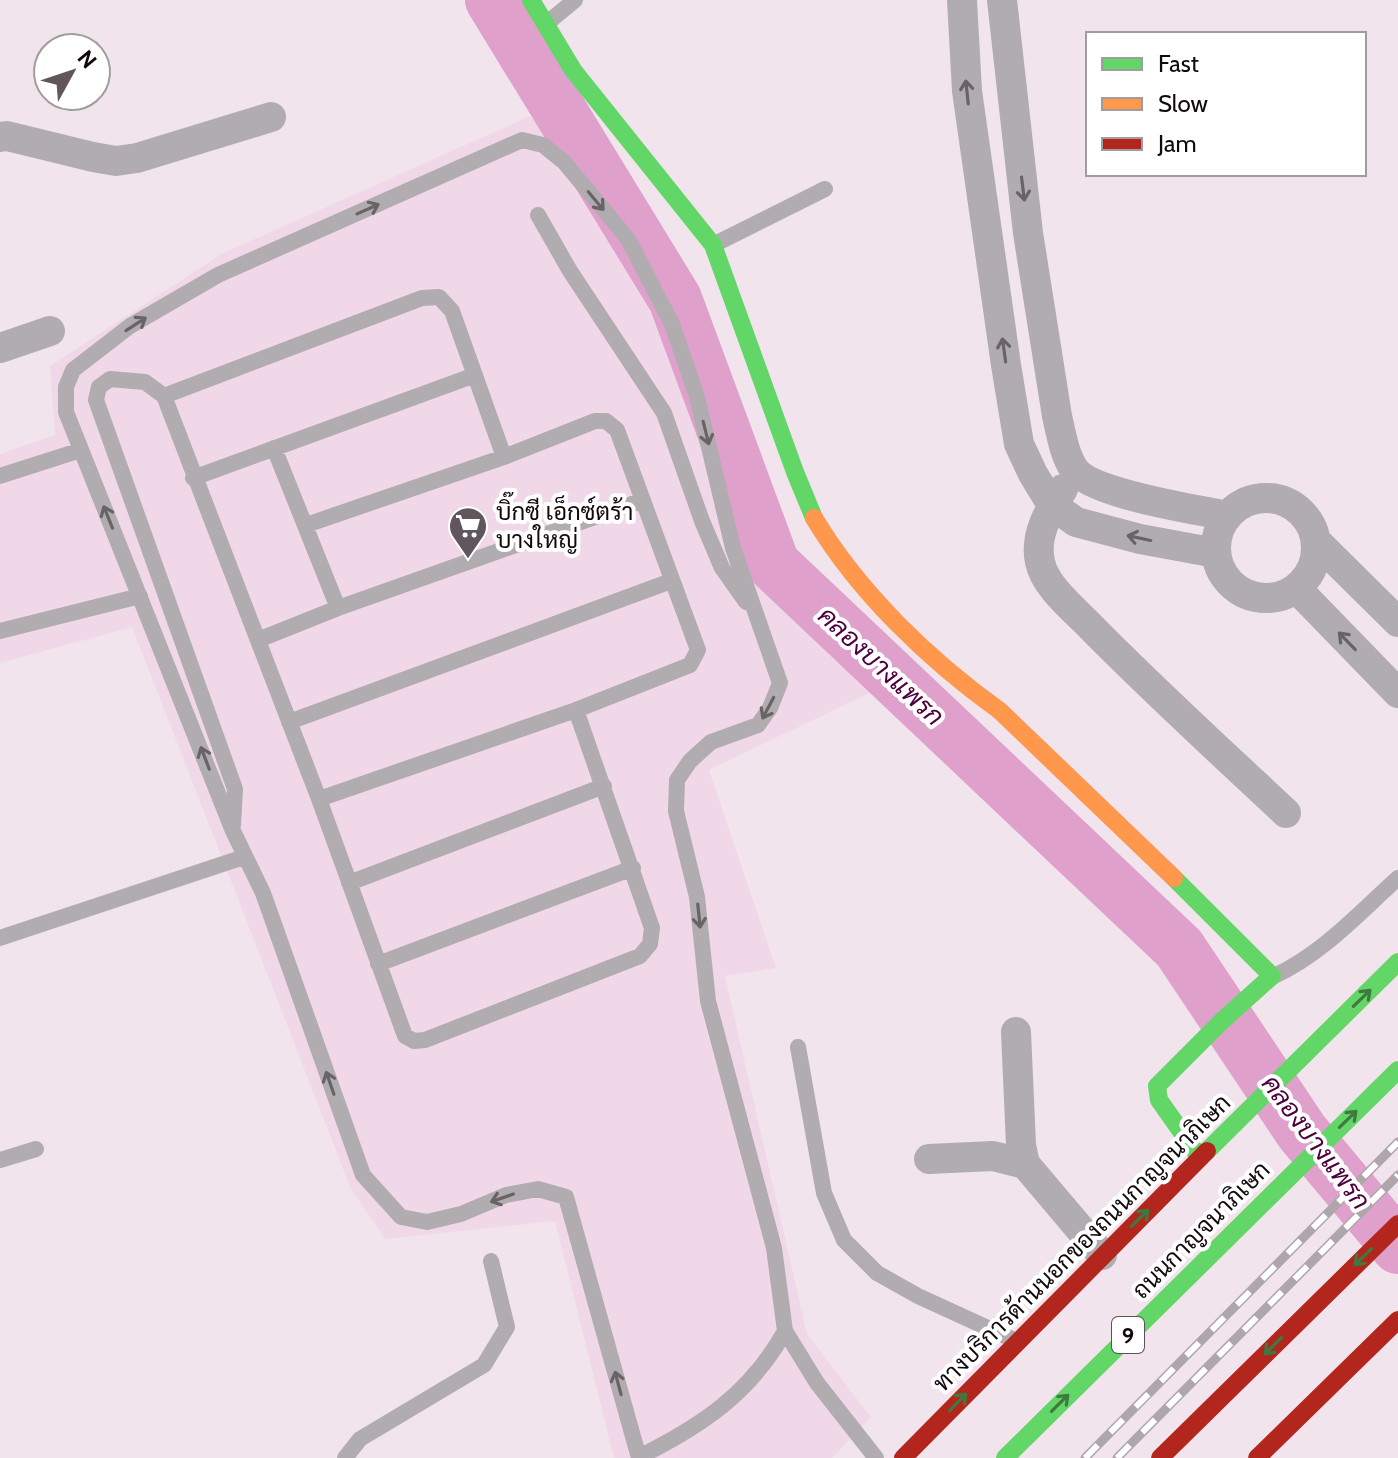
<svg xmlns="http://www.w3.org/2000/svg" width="1398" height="1458" font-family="Cabin,Sarabun,sans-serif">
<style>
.built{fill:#f1d8e8}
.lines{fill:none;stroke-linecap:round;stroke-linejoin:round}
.river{stroke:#dfa1cb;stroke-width:54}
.lane{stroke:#b1acb0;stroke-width:16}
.street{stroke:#b1acb0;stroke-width:30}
.fast{stroke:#63d668;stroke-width:18}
.slow{stroke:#ff974d;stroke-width:18}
.jam{stroke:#b3261e;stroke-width:18}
.rail-casing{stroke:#aea6ac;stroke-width:9}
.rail{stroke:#fff;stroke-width:6;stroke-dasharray:18;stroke-linecap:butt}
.oneway{stroke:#696367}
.oneway2{stroke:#3e7a40}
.labels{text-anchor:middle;stroke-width:8;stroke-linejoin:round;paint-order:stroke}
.shield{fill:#fff;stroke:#585356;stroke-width:2}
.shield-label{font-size:22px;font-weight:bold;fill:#11090e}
.poi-label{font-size:24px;fill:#11090e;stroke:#fff;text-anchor:start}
.street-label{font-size:24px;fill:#11090e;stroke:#fff}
.water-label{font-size:26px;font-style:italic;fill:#4d003d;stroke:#fff}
</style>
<rect width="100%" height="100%" fill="#f2e4ed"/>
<path class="built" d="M530,116l112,118 123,340 117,113 -173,83 67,198 -51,8 82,358 64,83 -39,41h-218l-59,-237 -170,18 -34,-50 -219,-562 -132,36v-209l55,-19 -5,-69 173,-113z"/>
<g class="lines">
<path class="river" d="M492,0l183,299 98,265 406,384 123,184 96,115"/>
<path class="lane" d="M546,24l29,-24
M538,215l32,56 94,142 38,108 20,47 24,34
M713,245l112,-56
M164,396l258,-98 17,-1 13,14 52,146 91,-36h11l11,9 81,220 -8,15 -114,45 -257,89
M274,448l64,160
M0,476l81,-26
M193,478l282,-103
M306,525l198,-68
M0,631l140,-35
M258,640l80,-32 305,-108
M289,722l382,-141
M233,825l2,-36 -139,-389 3,-13 11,-8 35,3 19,14 155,403 86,237 9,5 11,-1 215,-84 10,-12 2,-16 -76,-218
M349,883l255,-97
M0,938l244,-81
M378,964l255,-96
M1274,976c48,-22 85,-63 124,-98
M798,1047l26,146 20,47 33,33 41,23 98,45
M0,1160l36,-11
M639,1457c62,-31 111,-63 146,-126
M345,1458l15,-19 124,-74 23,-38 -16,-66
M639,1458l-73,-261 -28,-8 -32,6 -45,19 -34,8 -26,-5 -38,-42 -100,-282 -30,-62 -167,-419v-25l7,-17 57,-44 88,-51 304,-135 21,5 21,17 64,77 44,85 25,73 36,151 47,135 -10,25 -12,17 -47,17 -21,19 -13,19 -1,31 21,86 11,104 66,247 11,83 32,52 59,75"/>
<path class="street" d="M962,0l5,91 39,274 13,79 14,30 19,31 24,17 64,17 76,14
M1002,0l26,233 29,183c4,17 7,38 17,53 17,25 121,40 153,47
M0,137l7,-1 86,21 23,4 21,-3 134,-41
M0,348l50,-17
M1063,489c-14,22 -29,46 -23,73 5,25 35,48 52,66 63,64 129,124 194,185
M1216 548a50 50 0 1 1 100 0a50 50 0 1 1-100 0Z
M1317,542l81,80
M1297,589l101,104
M1016,1032l5,113 4,19 77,91
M929,1159l64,-3 32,8"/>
<path class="fast" d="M531,0l42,70 140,175 82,227 19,46
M1174,878l98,98 -49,44 -66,66 2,14 41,58
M1207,1151l191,-189
M1005,1458l393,-388"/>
<path class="slow" d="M814,518c45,75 115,142 186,193l174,167"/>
<path class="jam" d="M903,1458l304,-307
M1160,1458l238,-234
M1257,1458l141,-138"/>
<g class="rail-casing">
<path id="rail" d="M1085,1458l313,-316
M1117,1458l281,-283"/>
</g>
<use href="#rail" class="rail"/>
</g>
<defs><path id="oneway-shaft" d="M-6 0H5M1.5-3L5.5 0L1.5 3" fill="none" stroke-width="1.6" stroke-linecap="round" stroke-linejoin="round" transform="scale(2)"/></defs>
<g class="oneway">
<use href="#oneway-shaft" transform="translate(967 92) rotate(-96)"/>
<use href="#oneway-shaft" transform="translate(1023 189) rotate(83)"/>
<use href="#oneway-shaft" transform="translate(596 201) rotate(50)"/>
<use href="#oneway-shaft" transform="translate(368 209) rotate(-24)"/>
<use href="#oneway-shaft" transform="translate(136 324) rotate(-33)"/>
<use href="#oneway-shaft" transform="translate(1004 350) rotate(-98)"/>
<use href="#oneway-shaft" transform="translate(706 433) rotate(76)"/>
<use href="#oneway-shaft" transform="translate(108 517) rotate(-112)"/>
<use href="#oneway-shaft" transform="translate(1139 538) rotate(-168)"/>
<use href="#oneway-shaft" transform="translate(1347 641) rotate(-134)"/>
<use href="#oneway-shaft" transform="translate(768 708) rotate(118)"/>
<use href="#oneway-shaft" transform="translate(205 758) rotate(-111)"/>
<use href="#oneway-shaft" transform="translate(699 916) rotate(84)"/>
<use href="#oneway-shaft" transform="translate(330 1083) rotate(-109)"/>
<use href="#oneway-shaft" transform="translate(502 1198) rotate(161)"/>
<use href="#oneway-shaft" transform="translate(618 1383) rotate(-105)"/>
</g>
<g class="oneway2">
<use href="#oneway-shaft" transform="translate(1362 998) rotate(-44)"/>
<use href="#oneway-shaft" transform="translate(1348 1119) rotate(-44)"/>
<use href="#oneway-shaft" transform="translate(1140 1218) rotate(-45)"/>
<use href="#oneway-shaft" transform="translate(1363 1257) rotate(136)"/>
<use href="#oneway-shaft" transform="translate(1273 1346) rotate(135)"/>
<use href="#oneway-shaft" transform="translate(958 1402) rotate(-46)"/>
<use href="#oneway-shaft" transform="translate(1060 1403) rotate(-45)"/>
</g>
<defs>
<g id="supermarket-pin" transform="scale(2)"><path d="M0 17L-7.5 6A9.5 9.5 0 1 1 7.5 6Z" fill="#60565c" stroke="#fff"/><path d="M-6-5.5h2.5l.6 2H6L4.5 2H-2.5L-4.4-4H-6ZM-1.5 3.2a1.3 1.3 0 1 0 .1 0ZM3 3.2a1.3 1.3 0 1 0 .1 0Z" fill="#fff"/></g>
</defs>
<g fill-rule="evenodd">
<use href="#supermarket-pin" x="468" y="526"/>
</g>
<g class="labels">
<rect class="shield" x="1112" y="1317" width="32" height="36" rx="6"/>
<g class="shield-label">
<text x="1128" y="1343">9</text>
</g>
<g class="poi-label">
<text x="496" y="520">บิ๊กซี เอ็กซ์ตร้า<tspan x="496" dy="28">บางใหญ่</tspan></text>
</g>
<g class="street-label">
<text transform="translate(1201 1230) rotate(-45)" y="8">ถนนกาญจนาภิเษก</text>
<text transform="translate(1082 1243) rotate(-45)" y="8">ทางบริการด้านนอกของถนนกาญจนาภิเษก</text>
</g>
<g class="water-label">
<text transform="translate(881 666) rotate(43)" y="9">คลองบางแพรก</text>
<text transform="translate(1316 1142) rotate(53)" y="9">คลองบางแพรก</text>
</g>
</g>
<rect x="1086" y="32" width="280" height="144" fill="#ffffff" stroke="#a09d9f" stroke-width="2"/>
<rect x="1102" y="58" width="40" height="12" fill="#63d668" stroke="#a09d9f" stroke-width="2"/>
<text x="1158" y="72" font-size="24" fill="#11090e">Fast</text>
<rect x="1102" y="98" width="40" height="12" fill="#ff974d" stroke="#a09d9f" stroke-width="2"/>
<text x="1158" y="112" font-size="24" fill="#11090e">Slow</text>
<rect x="1102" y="138" width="40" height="12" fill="#b3261e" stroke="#a09d9f" stroke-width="2"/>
<text x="1158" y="152" font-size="24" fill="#11090e">Jam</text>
<g transform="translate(72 72) rotate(50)"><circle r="38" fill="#ffffff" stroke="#a09d9f" stroke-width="2"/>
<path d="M0-6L14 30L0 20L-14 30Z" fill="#60565c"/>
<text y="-12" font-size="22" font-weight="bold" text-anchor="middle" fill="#11090e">N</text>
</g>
</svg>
